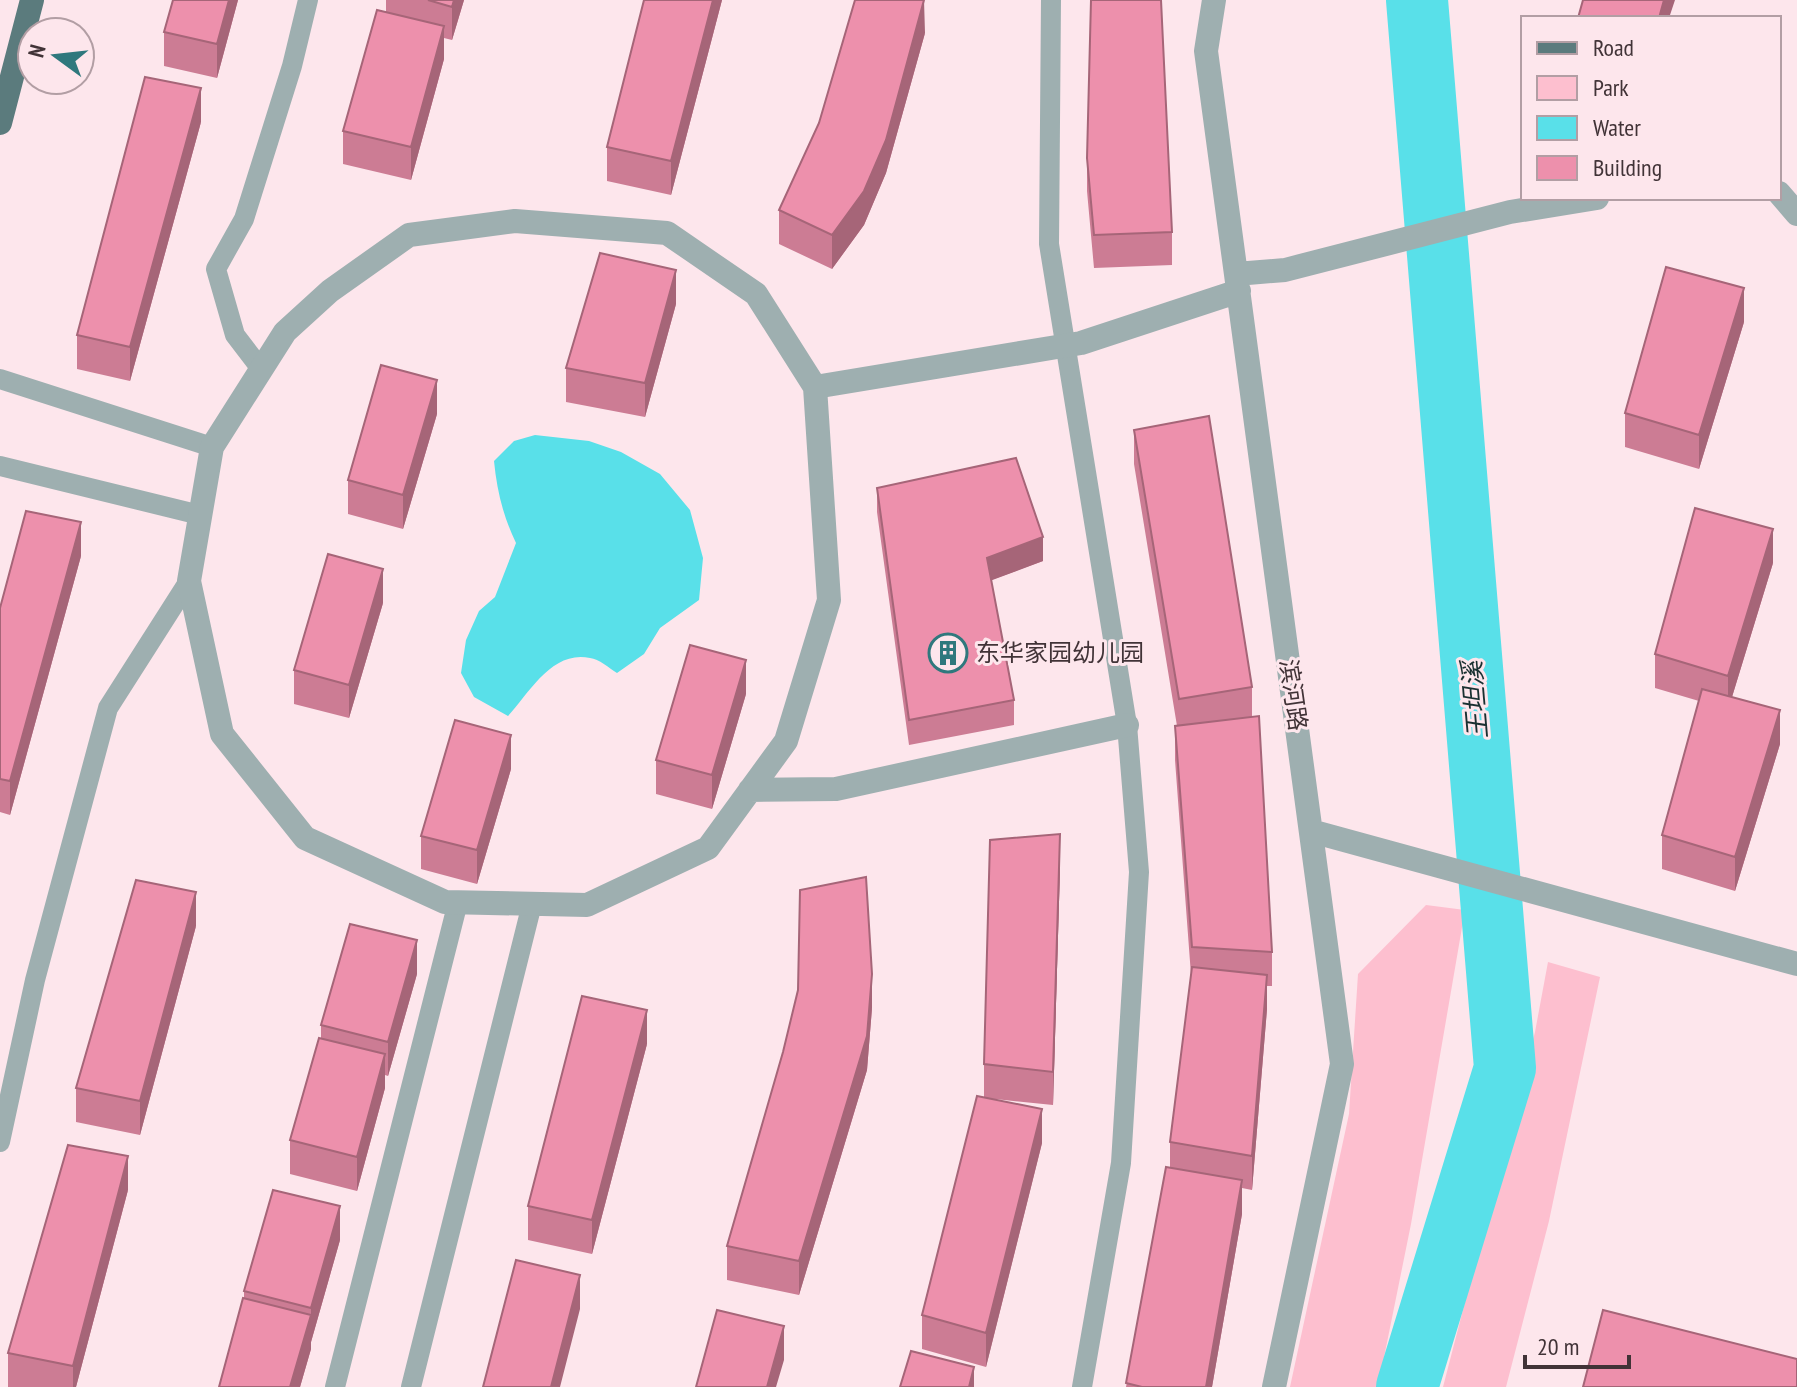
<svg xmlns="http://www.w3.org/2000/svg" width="1797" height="1387" font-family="'PT Sans Narrow','Noto Sans SC',sans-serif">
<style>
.green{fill:#fdbfcf}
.water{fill:#59e0e9}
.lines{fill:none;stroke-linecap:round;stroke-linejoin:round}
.river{stroke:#59e0e9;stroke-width:62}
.lane{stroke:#9eafb0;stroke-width:20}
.street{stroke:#9eafb0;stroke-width:24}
.primary{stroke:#5b7b7d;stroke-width:24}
.wall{fill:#cc7c94}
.shaded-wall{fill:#a66578}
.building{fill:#ed90ac;stroke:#a66578;stroke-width:2}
.labels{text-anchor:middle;stroke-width:6;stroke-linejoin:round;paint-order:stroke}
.poi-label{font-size:24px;fill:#413337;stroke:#fde6ec;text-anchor:start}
.street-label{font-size:24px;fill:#413337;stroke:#fde6ec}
.water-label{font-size:26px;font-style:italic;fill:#193031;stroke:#fde6ec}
</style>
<rect width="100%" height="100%" fill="#fde6ec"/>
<path class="green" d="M1426,905l39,5 -54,314 -33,163h-88l59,-273 9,-140z
M1548,962l52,15 -51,244 -43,166h-63l92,-355z"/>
<path class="water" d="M535,435l54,6 32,11 39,22 30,36 13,48 -4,42 -39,28 -16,26 -27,19c-8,-5 -18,-14 -27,-15 -38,-8 -60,34 -82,58l-34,-19 -13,-24 5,-33 13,-29 16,-14 21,-54c-13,-27 -19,-52 -22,-82l20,-20z"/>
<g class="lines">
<path class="river" d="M1407,1387l98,-319 -88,-1068"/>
<path class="lane" d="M1051,0l-2,244 78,481 12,147 -18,291 -39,224
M261,369l-26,-34 -19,-66 28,-50 48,-153 16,-66
M0,379l212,68
M0,466l200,49
M0,1142l35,-162 73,-272 81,-127
M335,1387l123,-485
M411,1387l121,-483"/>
<path class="street" d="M1214,0l-8,51 136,1013 -68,323
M1779,193l18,21
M515,221l152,12 89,61 59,93 14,213 -43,141 -78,107 -121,57 -142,-3 -140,-64 -83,-104 -33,-153 23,-134 73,-115 45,-41 79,-56z
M1236,274l49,-4 225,-58 87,-14
M815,387l266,-44 158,-52
M750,790l86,-1 291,-64
M1311,831l486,133"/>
<path class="primary" d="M0,123l32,-123"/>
</g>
<path class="wall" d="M173,0h65l-21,78 -53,-12v-34z
M386,0h78l-12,40 -8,-2v21l-33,121 -68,-16v-33l43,-119z
M644,0h78l-51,195 -64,-14v-34z
M925,33l-39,140 -22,52 -32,44 -53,-25v-34z
M201,122l-71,259 -53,-12v-34z
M1087,158l85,74v33l-78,3 -7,-77z
M676,304l-31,113 -79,-15v-34z
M1744,322l-45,147 -74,-22v-34z
M437,414l-34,115 -55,-15v-34z
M1134,430l118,257v30l20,235v34h-5v23l-15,181 -10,-2v26l-30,173h-86l44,-220v-25l21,-167 -16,-215v-34h2l-43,-262z
M877,488l166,73 -52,19 23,120v25l-105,20 -32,-233z
M81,556l-71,259 -10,-3v-204z
M1773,563l-41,134 48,47 -45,147 -73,-22v-34l37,-134 -44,-13v-34z
M383,603l-34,115 -55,-14v-34z
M746,694l-34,115 -56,-15v-34z
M511,769l-34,115 -56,-15v-33z
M1060,868l-7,237 -58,-6 47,44 -56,224 -64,-18v-34l62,-218v-33z
M196,926l-56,209 -64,-13v-34z
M417,974l-29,102 -3,-1v13l-28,103 -67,-17v-34l31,-101v-14z
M872,1008l-5,62 -68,225 -72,-15v-34z
M647,1044l-55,210 -64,-14v-34z
M128,1190l-52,197h-68v-34z
M340,1240l-29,102v7l-11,38h-81l25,-88v-8z"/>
<path class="shaded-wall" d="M229,0h9l-21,78v-34z
M454,0h10l-12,40v-33z
M713,0h9l-51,195v-34z
M924,0l1,33 -39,140 -22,52 -32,44v-34z
M1664,0h11l-6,18h-10z
M444,26v33l-33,121v-33z
M201,88v34l-71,259v-34z
M676,270v34l-31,113v-34z
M1744,288v34l-45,147v-34z
M437,380v34l-34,115v-34z
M81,522v34l-71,259v-34z
M1773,529v34l-45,147v-34z
M1043,537v24l-56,21v-24z
M383,569v34l-34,115v-33z
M746,660v34l-34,115v-34z
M1780,710v34l-45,147v-34z
M511,735v34l-34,115v-34z
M1060,834v34l-7,237v-33z
M196,892v34l-56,209v-34z
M417,940v34l-29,102v-34z
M872,974v34l-5,62 -68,225v-34z
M1267,975v34l-15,181v-34z
M647,1010v34l-55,210v-34z
M385,1054v34l-28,103v-34z
M1042,1109v34l-56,224v-34z
M128,1156v34l-52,197h-3v-21z
M1242,1180v34l-30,173h-6z
M340,1206v34l-29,102v-34z
M580,1275v34l-20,78h-9z
M311,1315v34l-11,38h-10z
M784,1326v34l-8,27h-9z
M974,1367v20h-5z"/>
<path class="building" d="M173,0h56l-12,44 -53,-12z
M428,0h26l-2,7z
M644,0h69l-42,161 -64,-14z
M855,0h69l-38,140 -22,51 -32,44 -53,-25 40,-87z
M1091,0h70l11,232 -78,3 -7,-77z
M1583,0h81l-5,18h-81z
M377,10l67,16 -33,121 -68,-16z
M145,77l56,11 -71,259 -53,-12z
M600,253l76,17 -31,113 -79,-15z
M1666,267l78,21 -45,147 -74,-22z
M381,365l56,15 -34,115 -55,-15z
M1209,416l43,271 -73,12 -45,-269z
M1016,458l27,79 -56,21 27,142 -105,20 -32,-232z
M1695,508l78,21 -45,147 -73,-22z
M26,511l55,11 -71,259 -10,-2v-171z
M328,554l55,15 -34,116 -55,-15z
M690,645l56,15 -34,115 -56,-15z
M1702,689l78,21 -45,147 -73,-22z
M1259,716l13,236 -80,-5 -17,-221z
M455,720l56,15 -34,115 -56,-14z
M1060,834l-7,238 -69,-8 6,-224z
M866,877l6,97 -5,62 -68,225 -72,-15 56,-194 15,-62 2,-100z
M136,880l60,12 -56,209 -64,-13z
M350,924l67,16 -29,102 -67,-17z
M1192,967l75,8 -15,181 -82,-14z
M582,996l65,14 -55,210 -64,-14z
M319,1038l66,16 -28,103 -67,-17z
M977,1096l65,13 -56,224 -64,-18z
M68,1145l60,11 -55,210 -65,-13z
M1166,1167l76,13 -36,207h-64l-16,-4z
M273,1190l67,16 -29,102 -67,-17z
M516,1260l64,15 -29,112h-68z
M243,1298l68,17 -21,72h-71z
M717,1310l67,16 -17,61h-71z
M1603,1310l194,49v28h-214z
M911,1351l63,16 -5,20h-69z"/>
<defs>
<g id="building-ring" transform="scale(2)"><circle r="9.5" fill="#fde6ec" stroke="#2f787d" stroke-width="1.5"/><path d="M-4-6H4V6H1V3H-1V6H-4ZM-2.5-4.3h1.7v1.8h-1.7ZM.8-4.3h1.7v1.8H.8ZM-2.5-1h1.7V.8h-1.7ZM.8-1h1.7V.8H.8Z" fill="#2f787d"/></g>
</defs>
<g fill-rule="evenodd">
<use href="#building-ring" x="948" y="653"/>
</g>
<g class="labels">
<g class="poi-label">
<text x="976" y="661">东华家园幼儿园</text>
</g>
<g class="street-label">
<text transform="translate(1293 695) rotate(82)" y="8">滨河路</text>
</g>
<g class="water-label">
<text transform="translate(1475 700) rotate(-95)" y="9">王坦溪</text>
</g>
</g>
<rect x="1521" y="16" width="260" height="184" fill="#fde6ec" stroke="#b29ea4" stroke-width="2"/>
<rect x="1537" y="42" width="40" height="12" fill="#5b7b7d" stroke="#b29ea4" stroke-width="2"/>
<text x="1593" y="56" font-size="24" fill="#413337">Road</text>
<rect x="1537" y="76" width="40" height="24" fill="#fdbfcf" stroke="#b29ea4" stroke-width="2"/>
<text x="1593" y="96" font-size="24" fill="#413337">Park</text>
<rect x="1537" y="116" width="40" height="24" fill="#59e0e9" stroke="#b29ea4" stroke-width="2"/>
<text x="1593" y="136" font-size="24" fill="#413337">Water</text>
<rect x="1537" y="156" width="40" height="24" fill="#ed90ac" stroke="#b29ea4" stroke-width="2"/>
<text x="1593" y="176" font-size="24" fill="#413337">Building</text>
<g transform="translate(56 56) rotate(285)"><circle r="38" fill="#fde6ec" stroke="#b29ea4" stroke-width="2"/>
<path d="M0-6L14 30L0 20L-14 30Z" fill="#2f787d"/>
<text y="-12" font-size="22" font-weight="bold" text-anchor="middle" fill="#413337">N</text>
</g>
<path d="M1525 1355v12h104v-12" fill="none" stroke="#413337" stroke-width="4"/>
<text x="1537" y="1355" font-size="24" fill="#413337" stroke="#fde6ec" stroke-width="6" paint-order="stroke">20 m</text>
</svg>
